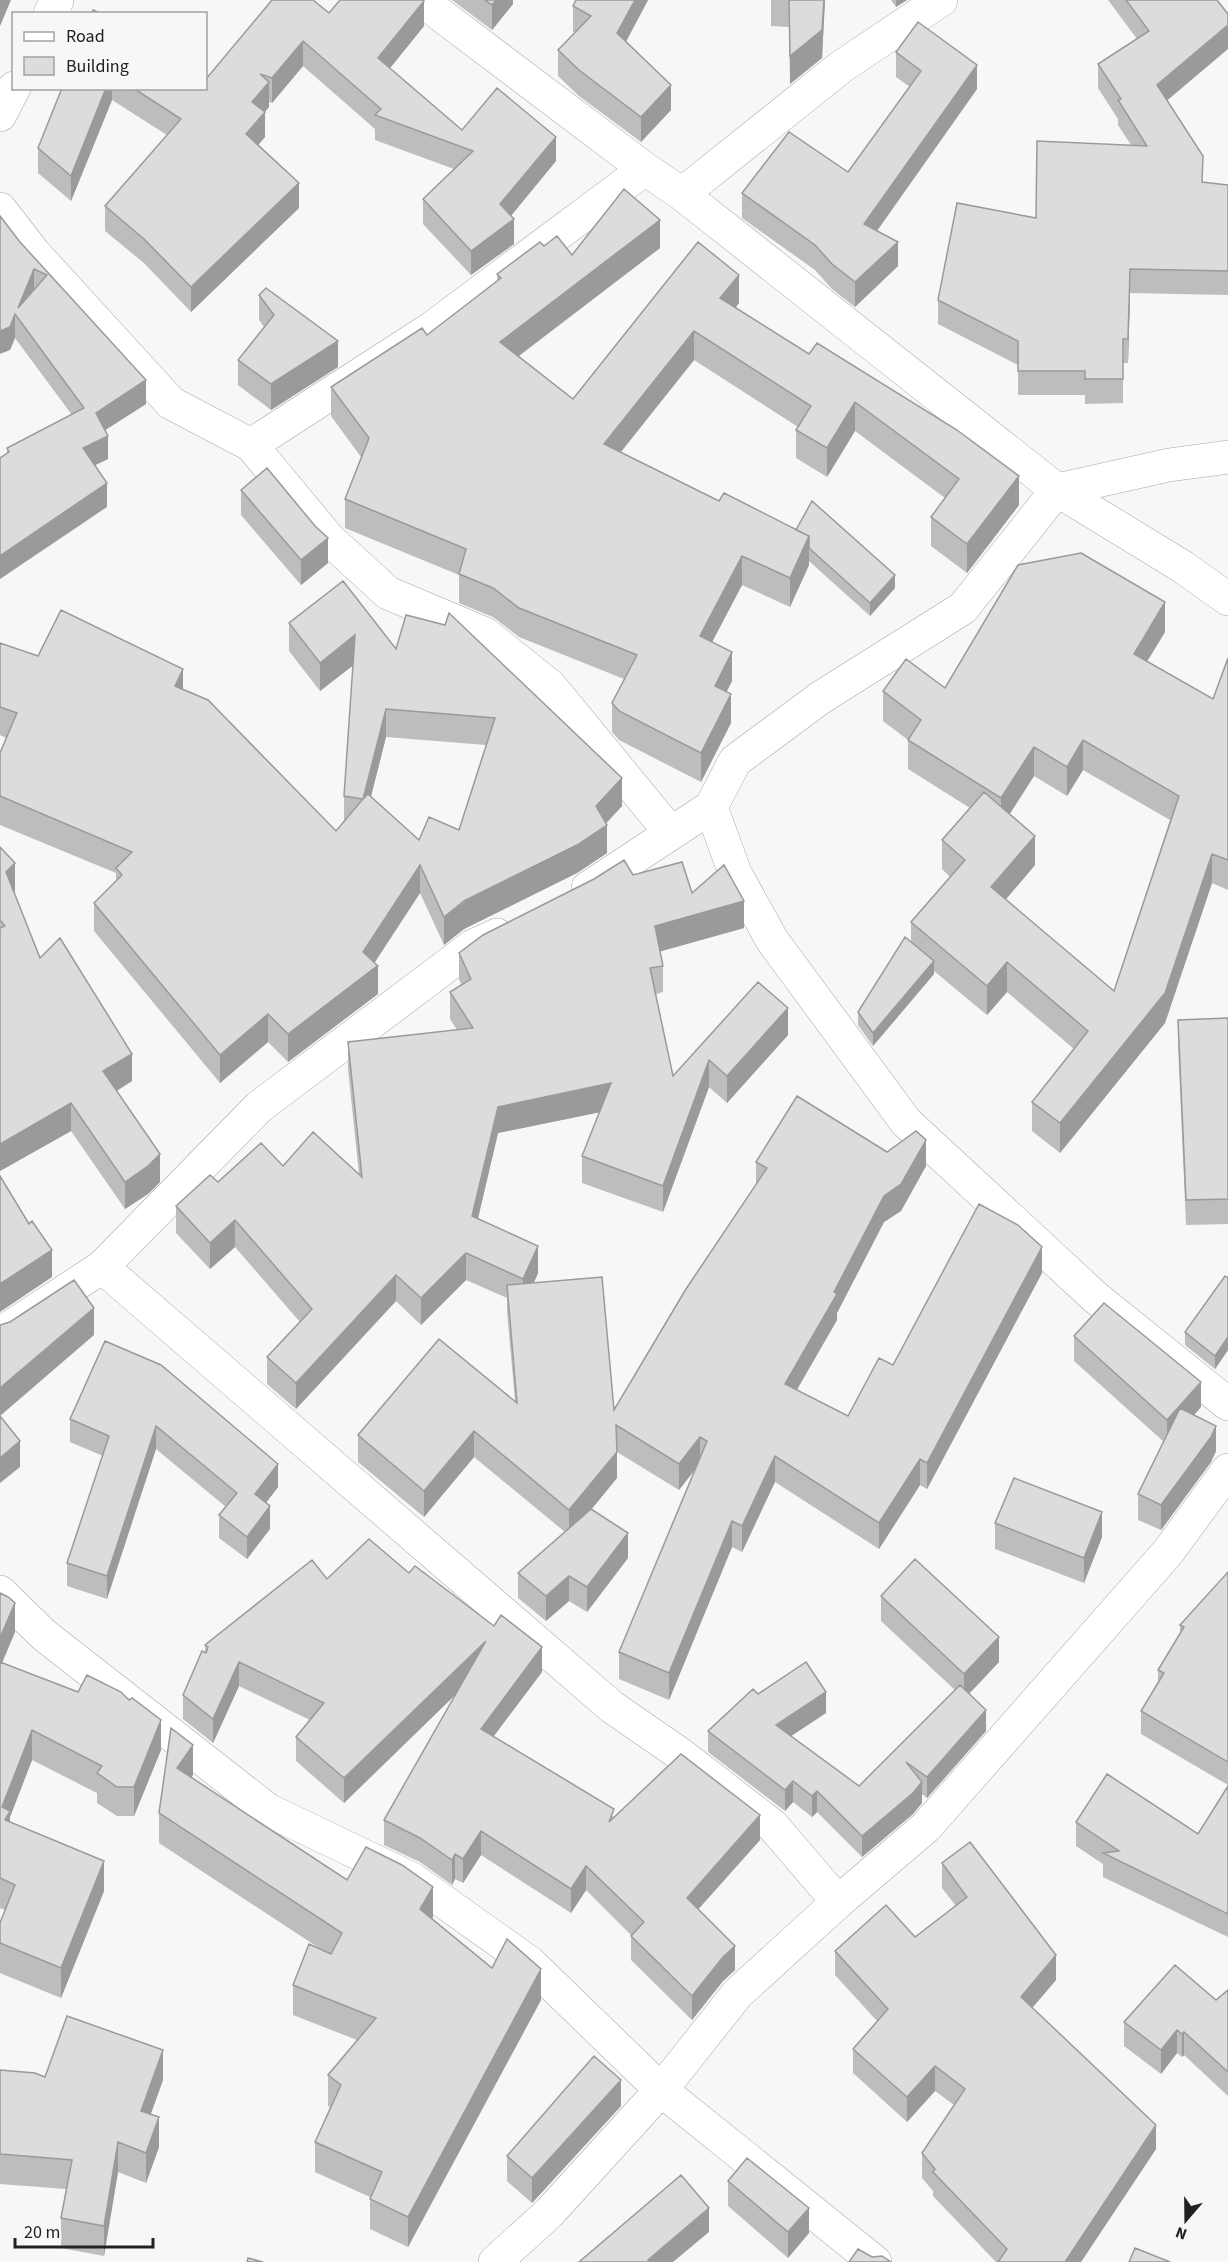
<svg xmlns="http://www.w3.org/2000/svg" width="1228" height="2262" font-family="'Source Sans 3',sans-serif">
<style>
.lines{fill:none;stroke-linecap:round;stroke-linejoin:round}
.street-casing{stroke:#aaa7a7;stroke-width:34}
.street{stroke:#fff;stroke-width:33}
.wall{fill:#bfbcbc;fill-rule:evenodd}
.shaded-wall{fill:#9b9999}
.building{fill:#dedbdb;stroke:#9b9999;stroke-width:1.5;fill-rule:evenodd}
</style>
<rect width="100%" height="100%" fill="#f9f6f6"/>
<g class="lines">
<g class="street-casing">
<path id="street" d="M421,0l224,169 37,25 375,296 126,77 45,32
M50,14l7,-14
M0,115l14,-27
M682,194l159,-127 100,-67
M0,209l34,44 137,150 80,42 78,94 59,54 97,41 65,52 120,146
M251,445l181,-117 213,-159
M711,807l24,66 37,67 134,182 189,175 133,107
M588,888l123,-81 24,-46 85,-63 143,-90 94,-118 112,-25 59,-8
M102,1267l510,440 68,47 93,72 65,76
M0,1334l102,-67 157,-160 214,-161 24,-11
M0,1592l44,43 224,175 144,69 118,84 131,127 214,172
M495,2262l54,-49 112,-123 77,-97 100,-91 88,-75 242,-275 60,-82"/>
</g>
<use href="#street" class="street"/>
</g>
<path class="wall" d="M452,0h61v4l-21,26z
M576,0h72l-22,42 45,68 -30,32 -62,-46 -21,-20v-26l17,-17 -2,-1v-26z
M771,0h54l-3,58 -32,26 -1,-57 -18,-1z
M891,0h16l-11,7z
M1108,0h109l-50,101 36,81 25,3v110l-98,-2 -2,70h-5v40l-38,1v-9h-67v-30l-80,-41v-24l98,-82 95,-73 -13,-20v-6l-20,-31v-24l39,-25z
M329,13l95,13 -34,42 72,62 94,31 -45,55 3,28 -43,31 -48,-51v-25l31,-30 -79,-29v-11l-72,-63 -31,37 -3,-1v5l-5,5 1,25 -7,8 41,63 -108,104 -47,-49 -39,-32v-25l62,-71 -55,-35 -41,101 -33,-28v-25l24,-60h144z
M896,52l81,37 -100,142 21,35 -43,41 -23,-18 -17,-19 -73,-52v-25l106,-21 62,-85 -14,-10z
M20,242l126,138v24l-41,26 3,29 -13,6 12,42 -100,-53v-6l65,-33 -57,-77 -5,12z
M544,246l28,9 88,-7 -141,108 54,43 166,-96 -3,4 283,198 -52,68 -36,-27v-29l14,-19 -90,-67 -28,46 -31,-19v-28l2,-3 -104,-67 -73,92 274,136 -25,28 -61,-55v4l-19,42 -48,-22 -30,57 20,39 -6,11 5,31 -30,59 -82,-42 -7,-8v-29l12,-24 -105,-42 -26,-20 -34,-14v-28l-114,-47v-29l16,-42 -30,-41v-29l96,-52 70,-53v-8z
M259,295l79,72 -67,43 -33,-25v-25l26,-33 -5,-7z
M241,490l87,73 -27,22 -60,-70z
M289,623l107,26 226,157 -16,18 1,29 -30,20 -113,56 -20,16 -24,-52 -45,69 3,32 -2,1 -88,67 -20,-20 -48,41 -126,-152v-28l22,-22v-8l-116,-48v-72l6,-15 -6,-3v-92l38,13 145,34 153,141 8,-10v-25l9,-131 -33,26 -31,-40zM386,737l100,8 -27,85 -40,10 -48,-43z
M1165,632l-18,29 66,38 15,-41v232l-16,-7 -47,140 -105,130 -28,-22v-29l42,-53 -67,-57 -20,23 -53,-44v3l-61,72 -15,-21v-13l53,-70v-20l39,-45 -8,-8v-29l28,-32 -62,-39v-29l-25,-19v-30l62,-3zM1083,770l87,50 -56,171 -109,-91 30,-35 -25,-51 24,-38 33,20z
M0,847l15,44 -1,1 26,66 92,123 -15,10 43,91 -12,12 -23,15 -54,-78 -71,40z
M633,875l59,18 52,35 -84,23 3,15v26l-7,2 17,82 85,-94 30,53 -61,68 -18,-16 -46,125 -81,-29v-27l18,-44 -102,21 -20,86 60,54 -4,10 80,127 142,-226v-22l131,-10 39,14 -25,45 -17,11 -47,91v7l-40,70 51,26 45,-51 149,-92 -115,216 -7,-4 -41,64 -104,-67 -33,70 -10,-5 -63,153 -50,-21v-27l77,-184 -17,22 -62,-38v26l-25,31 36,49 -41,54 -18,-11 -23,20 -28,-23v-25l47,-41 -91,-75 -50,60 -66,-55v-27l157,-34 -8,-90v-13l-41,-18 -45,45 -25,-24 -100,108 -29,-25v-27l33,-35 -65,-75 -25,22 -34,-36v-27l42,-24 65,-16 76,8 -11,-105v-27l109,-12 -7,-11v-27l12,-7 -3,-5v-27z
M1228,1018v206l-42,1 -8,-180v-25z
M1228,1278v72l-13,19 -30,-24v-13z
M1074,1336l127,71 -7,8 22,36 -5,11 -50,68 -23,-10v-26l26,-52 -90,-81z
M105,1341l173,146 -12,16 4,26 -23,30 -28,-21v-23l7,-8 -70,-58 -49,150 -40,-13v-23l36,-107 -33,-14v-23z
M995,1523l107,14 -18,46 -89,-34z
M1228,1572v213l-87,-51v-23l17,-29v-12l22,-37v-8z
M409,1573l133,99 -49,65 121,80 146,23 -62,69 37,61 -12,11 -31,39 -61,-60v-25l-45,-45 -15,23 -90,-58 -18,28 -8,-4 -3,6 -32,-23 -36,-17v-25l71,-125 -111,108 -48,-42v-24l14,-17 -71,-34 -26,57 -30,-24v-24l22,-43v-7l122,-66z
M0,1593l15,39 -13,30 159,88 -27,66h-17l-20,-13v-10l-65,-33 -22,57v5l94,69 -43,107 -61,-25v-50l5,-13 -5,-2z
M881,1596l118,66 -30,32 17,37 -59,67 -5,-4v9l-9,11 -51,43 -45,-45 -5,5 -19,-15 -8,9 -77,-59v-21l50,-37 68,19 -35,23 68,50 96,-96 -74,-69z
M193,1775l-2,3 156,102 86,37 -1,1 60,50 49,32 -133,247 -38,-18v-32l-55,-25v-30l15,-35 -2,-1v-31l29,-35 -64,-25v-30l29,-35 -163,-107v-30z
M1228,1786v151l-125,-60v-13l-27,-18v-24l122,12z
M942,1863l114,117 -24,28 124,141 -75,113h-85l-63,-66v-5l-11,-13v-25l32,-48 -19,-14 -28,31 -54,-49v-24l24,-28 -42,-46v-24l80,-14 41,-31 -14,-18z
M1228,1990v106l-44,-41 -2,2 -5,-4 -16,21 -37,-28v-24l92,-22z
M0,2070l45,7 118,3 -12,34 8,33 -13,36 -28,-11 -14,84 -43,-8v-30l5,-29 -66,-5z
M621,2106l-89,97 -25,-22v-25z
M728,2181l81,52 -21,25 -60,-52z"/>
<path class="shaded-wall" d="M0,0h11l-11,26z
M496,0h17v4l-21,26v-25z
M635,0h13l-31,58v-25z
M824,0h1l-3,58 -32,26v-28z
M896,0h11l-11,7z
M424,1v25l-46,57v-25z
M1228,25v24l-71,60v-24z
M303,41v25l-31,37v-25z
M977,65v24l-113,160v-25z
M269,82v25l-17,20v-25z
M671,85v25l-30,32v-25z
M106,88h6v12l-41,101v-25z
M265,112v25l-19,22v-25z
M556,137v24l-56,68v-25z
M299,183v25l-108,104v-25z
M514,219v25l-43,31v-24z
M660,220v28l-160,122v-28z
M898,242v24l-43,41v-25z
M34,269v23l-16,16z
M1130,269v24l-2,70v-24z
M739,275v28l-19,24v-29z
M15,314v24l-5,12 -10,4v-23z
M694,331v29l-90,113v-29z
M338,341v26l-67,43v-26z
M146,380v24l-50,32v-23z
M855,402v29l-28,46v-29z
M108,436v23l-25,12v-23z
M1019,476v29l-52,68v-29z
M107,483v24l-107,72v-23z
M809,536v29l-19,42v-29z
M328,538v25l-27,22v-25z
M742,556v29l-42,80v-29z
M895,575v13l-25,28v-13z
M1165,602v30l-31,51v-29z
M355,635v29l-35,27v-28z
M732,652v29l-17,34v-29z
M183,669v28l-8,-11z
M731,694v29l-30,59v-29z
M386,709v28l-23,90v-28z
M1083,740v30l-16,26v-29z
M1034,747v29l-33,51v-29z
M622,778v28l-21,22 6,-3v28l-30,20 -113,56 -20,16v-28l152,-111z
M1035,836v29l-44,52v-30z
M1212,854v29l-47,140 -105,130v-30z
M15,863v28l-9,8v-27z
M420,865v28l-53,81 11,-8v28l-90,68v-28l75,-82z
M744,901v27l-89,25v-27z
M934,961v13l-61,72v-13z
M1007,962v30l-20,23v-29z
M788,1008v27l-61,68v-27z
M268,1014v28l-48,41v-28z
M132,1054v27l-29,18v-28z
M709,1060v27l-46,125v-26z
M611,1083v27l-113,23 -26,110v-27l26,-109z
M71,1103v28l-71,40v-27z
M926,1140v26l-25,45 -17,11 -47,91v7l-52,90v-26l99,-188z
M160,1154v28l-12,12 -23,15v-27z
M235,1220v27l-25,22v-26z
M538,1246v27l-15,33v-27z
M1042,1247v26l-115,216v-26z
M52,1250v27l-52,35v-28z
M466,1253v27l-45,45v-27z
M396,1275v26l-100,108v-26z
M94,1308v27l-94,81v-28z
M1228,1337v13l-13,19v-13z
M1201,1382v25l-34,38v-25z
M156,1426v23l-49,150v-23z
M1216,1426v25l-5,11 -50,68v-25z
M474,1431v26l-50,60v-26z
M700,1437v26l-21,27v-26z
M20,1441v26l-20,16v-25z
M617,1452v26l-48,58v-26z
M775,1456v26l-33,70v-26z
M920,1459v26l-41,64v-26z
M278,1464v23l-23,30v-23z
M270,1506v23l-23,30v-22z
M1102,1512v25l-18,46v-25z
M732,1521v26l-63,153v-27z
M628,1533v25l-41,54v-25z
M569,1576v25l-23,20v-25z
M15,1603v29l-15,36v-30z
M999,1637v25l-35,37v-25z
M486,1641v24l-142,138v-25z
M542,1647v25l-61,81v-24z
M239,1662v24l-26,57v-24z
M826,1692v21l-50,33v-21z
M986,1710v21l-59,67v-21z
M161,1720v30l-27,66v-29z
M32,1730v30l-22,57v24l-8,-34z
M193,1745v30l-16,24v-31z
M793,1781v21l-8,9v-21z
M922,1782v21l-9,11 -51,43v-21z
M817,1791v21l-5,5v-21z
M760,1815v25l-73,82v-24z
M481,1831v24l-18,28v-24z
M455,1854v25l-3,6v-25z
M104,1861v30l-43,107v-30z
M586,1866v24l-15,23v-24z
M433,1887v30l-13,22v-30z
M735,1946v24l-12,11 -31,39v-24l31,-39z
M1056,1955v25l-35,41v-24z
M541,1969v31l-133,247v-30z
M1177,2030v23l-16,21v-24z
M1184,2032v23l-2,2v-23z
M163,2050v30l-22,60v-29z
M935,2066v25l-28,31v-25z
M621,2080v26l-89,97v-25z
M159,2117v30l-13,36v-30z
M1156,2125v24l-75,113h-16z
M118,2142v30l-14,84v-30z
M709,2208v24l-36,30h-25v-2z
M809,2208v25l-21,25v-26z"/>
<path class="building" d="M272,0h41l16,13 11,-13h83l1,1 -46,57 84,72 35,-42 59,49 -56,67 14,15 -43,32 -48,-52 50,-48 -98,-36 6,-6 -78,-68 -31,37 -12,-4 9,8 -17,20 13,10 -19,22 53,49 -108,104 -47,-48 -39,-33 76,-87 -48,-31h73v-9z
M485,0h11l-4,5z
M576,0h59l-18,33 54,52 -30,32 -62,-47 -21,-20 33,-34 -18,-10z
M789,0h35l-2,30 -32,26z
M1126,0h91l11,14v11l-71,60 46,71 -1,26 26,3v86l-98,-2 -2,70h-5v40h-38v-8h-67v-30l-80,-41 19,-97 79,15 1,-77 110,5 -29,-46 3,-1 -23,-35 51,-33z
M93,10l9,4h-10z
M918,22l59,43 -113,159 34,18 -43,40 -23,-18 -17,-19 -73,-52 47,-61 59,40 73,-101 -25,-19z
M62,88h44l-35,88 -33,-28z
M624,189l36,31 -160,122 73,57 125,-157 41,33 -19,23 89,56 8,-11 140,87 62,46 -52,68 -36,-27 28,-38 -104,-77 -28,46 -31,-18 15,-24 -117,-75 -90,113 115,57 5,-8 85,43 -19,42 -48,-22 -42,80 32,16 -17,34 16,8 -30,59 -82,-42 -7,-8 25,-48 -118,-47 -26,-20 -34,-14 7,-25 -121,-50 24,-61 -38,-51 91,-59 5,7 74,-57 -4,-4 43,-32 4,4 13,-10 15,19z
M0,216l20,26 126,138 -50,33 12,23 -25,12 24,35 -107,73v-98l9,-6 -2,-4 77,-40 -69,-94 -5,13 -10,4zM34,269l13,6 -29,33z
M266,288l72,53 -67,43 -33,-24 36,-45 -15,-20z
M267,468l48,58 13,12 -27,22 -60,-70z
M812,501l83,74 -25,28 -61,-55v-12l-13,-6z
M1081,553l84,49 -31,52 79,45 15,-41v202l-16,-6 -47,139 -105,130 -28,-21 56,-71 -81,-69 -20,24 -76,-64 54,-62 -23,-20 42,-48 51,44 -44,51 123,104 65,-195 -96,-56 -16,27 -33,-20 -33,51 -93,-58 13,-20 -38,-29 23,-32 39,29 73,-123z
M343,581l53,68 10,-34 39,10 4,-12 173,165 -26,28 11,19 -30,20 -113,56 -20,16 -24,-52 -57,87 15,14 -2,1 -88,67 -20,-20 -48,41 -126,-152 28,-28 -6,-7 16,-16 -132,-56v-43l17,-40 -17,-6v-64l38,13 23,-46 122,59 -8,17 33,14 128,131 27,-32 -19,-3 11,-161 -35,28 -31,-40zM386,709l109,9 -36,112 -30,-13 -10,23 -51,-46 -5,5z
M0,847l15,16 -9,9 34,86 20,-20 72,116 -29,17 57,83 -12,12 -23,16 -54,-79 -71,41v-216l5,-2 -5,-6z
M624,860l9,15 49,-13 10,31 32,-28 20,36 -89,25 8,40 -13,2 23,108 85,-94 30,26 -61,68 -18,-16 -46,126 -81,-30 29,-73 -113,24 -26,109 66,30 -15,33 -57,-26 -45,45 -25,-23 -100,108 -29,-26 45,-48 -77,-89 -25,23 -34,-37 34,-31 8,7 43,-39 22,23 30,-34 49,45 -14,-135 125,-14 -23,-36 21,-13 -12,-26 24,-18 111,-56z
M905,937l29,24 -61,72 -15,-21z
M1228,1018v181l-42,1 -8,-180z
M797,1096l90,56 29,-21 10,9 -25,44 -17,12 -50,96 3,2 -52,90 63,32 31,-58 14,7 86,-161 39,21 24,22 -115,216 -7,-4 -41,64 -104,-67 -33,70 -10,-5 -63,152 -50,-21 88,-211 -7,-4 -21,27 -63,-39 1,27 -48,58 -95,-79 -50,60 -66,-56 81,-96 78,64 -10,-118 95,-8 12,133 72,-121 81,-121 -11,-6z
M0,1176l29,48 3,-3 20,29 -52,34z
M1225,1276l3,2v59l-13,19 -30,-24z
M74,1280l20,28 -94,80v-63l10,-3z
M1104,1303l97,79 -34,38 -93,-84z
M105,1341l56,24 117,99 -23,30 15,12 -23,31 -28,-22 18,-22 -81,-67 -49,150 -40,-13 42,-127 -39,-17z
M1180,1408l36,18 -5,11 -50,68 -23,-11z
M0,1416l20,25 -20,17z
M1014,1478l88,34 -18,46 -89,-35z
M591,1509l37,24 -41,54 -18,-11 -23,20 -28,-23z
M369,1539l40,34 6,-7 79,60 7,-11 41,32 -61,82 133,80 -5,13 72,-68 79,61 -73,83 48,48 -12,11 -31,39 -61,-60 13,-14 -58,-56 -15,23 -90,-58 -18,28 -8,-5 -3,6 -32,-22 -36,-18 102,-179 -142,137 -48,-41 28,-34 -85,-41 -26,57 -30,-24 19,-44 4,2 2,-6 -3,-2 107,-85 15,19z
M915,1559l84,78 -35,37 -83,-78z
M1228,1572v190l-87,-51 23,-38 -6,-3 26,-43 -4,-2z
M0,1593l8,4 7,6 -15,35z
M0,1662l78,30 9,-17 34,17 8,8 3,-2 29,22 -27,67h-17l-20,-14 5,-7 -70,-36 -30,77 8,4 -5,9 99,41 -43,107 -61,-25v-20l15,-38 -15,-7z
M806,1662l20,30 -50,33 83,61 101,-101 26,25 -59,67 -21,-15 16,20 -9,11 -51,43 -45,-45 -5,5 -19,-15 -8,9 -77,-59 45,-42 5,5z
M171,1728l22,17 -16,23 170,112 19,-33 36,18 31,22 -13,22 72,59 15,-29 34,30 -133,248 -38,-18 12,-27 -67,-30 26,-57 -13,-10 48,-57 -83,-33 16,-41 22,10 11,-21 -183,-120z
M1107,1774l91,60 30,-48v128l-125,-61 16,-2 -43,-29z
M970,1842l86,113 -35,42 135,128 -91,137h-67l9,-13 -74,-77 2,-3 -13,-16 43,-64 -30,-23 -28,31 -54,-48 35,-40 -53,-58 51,-46 29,32 52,-40 -25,-34z
M1175,1965l41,35 12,-10v82l-44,-40 -2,2 -5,-4 -16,20 -37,-28z
M67,2016l96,34 -22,61 18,6 -13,36 -28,-11 -14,84 -43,-8 11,-58 -72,-6v-84l35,3 10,4z
M594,2056l27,24 -89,98 -25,-22z
M747,2158l62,50 -21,24 -60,-51z
M681,2175l28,33 -61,52 3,2h-72z
M1135,2248l35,14h-41z
M858,2249l14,8 10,-1 9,6h-42z
M248,2258l15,4h-16z"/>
<rect x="12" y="12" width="195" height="78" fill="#f9f6f6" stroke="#a3a1a1" stroke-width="1.5"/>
<rect x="24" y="32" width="30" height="9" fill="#ffffff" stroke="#a3a1a1" stroke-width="1.5"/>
<text x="66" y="42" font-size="18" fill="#222121">Road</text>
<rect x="24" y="57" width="30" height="18" fill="#dedbdb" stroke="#a3a1a1" stroke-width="1.5"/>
<text x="66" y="72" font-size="18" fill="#222121">Building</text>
<g transform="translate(1186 2220) rotate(200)" stroke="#f9f6f6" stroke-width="4.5" paint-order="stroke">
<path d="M0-4.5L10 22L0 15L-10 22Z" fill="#222121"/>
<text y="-9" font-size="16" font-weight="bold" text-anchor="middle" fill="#222121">N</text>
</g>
<path d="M15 2238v9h138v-9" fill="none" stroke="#222121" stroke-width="3"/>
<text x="24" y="2238" font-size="18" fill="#222121" stroke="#f9f6f6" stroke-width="4.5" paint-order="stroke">20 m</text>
</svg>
